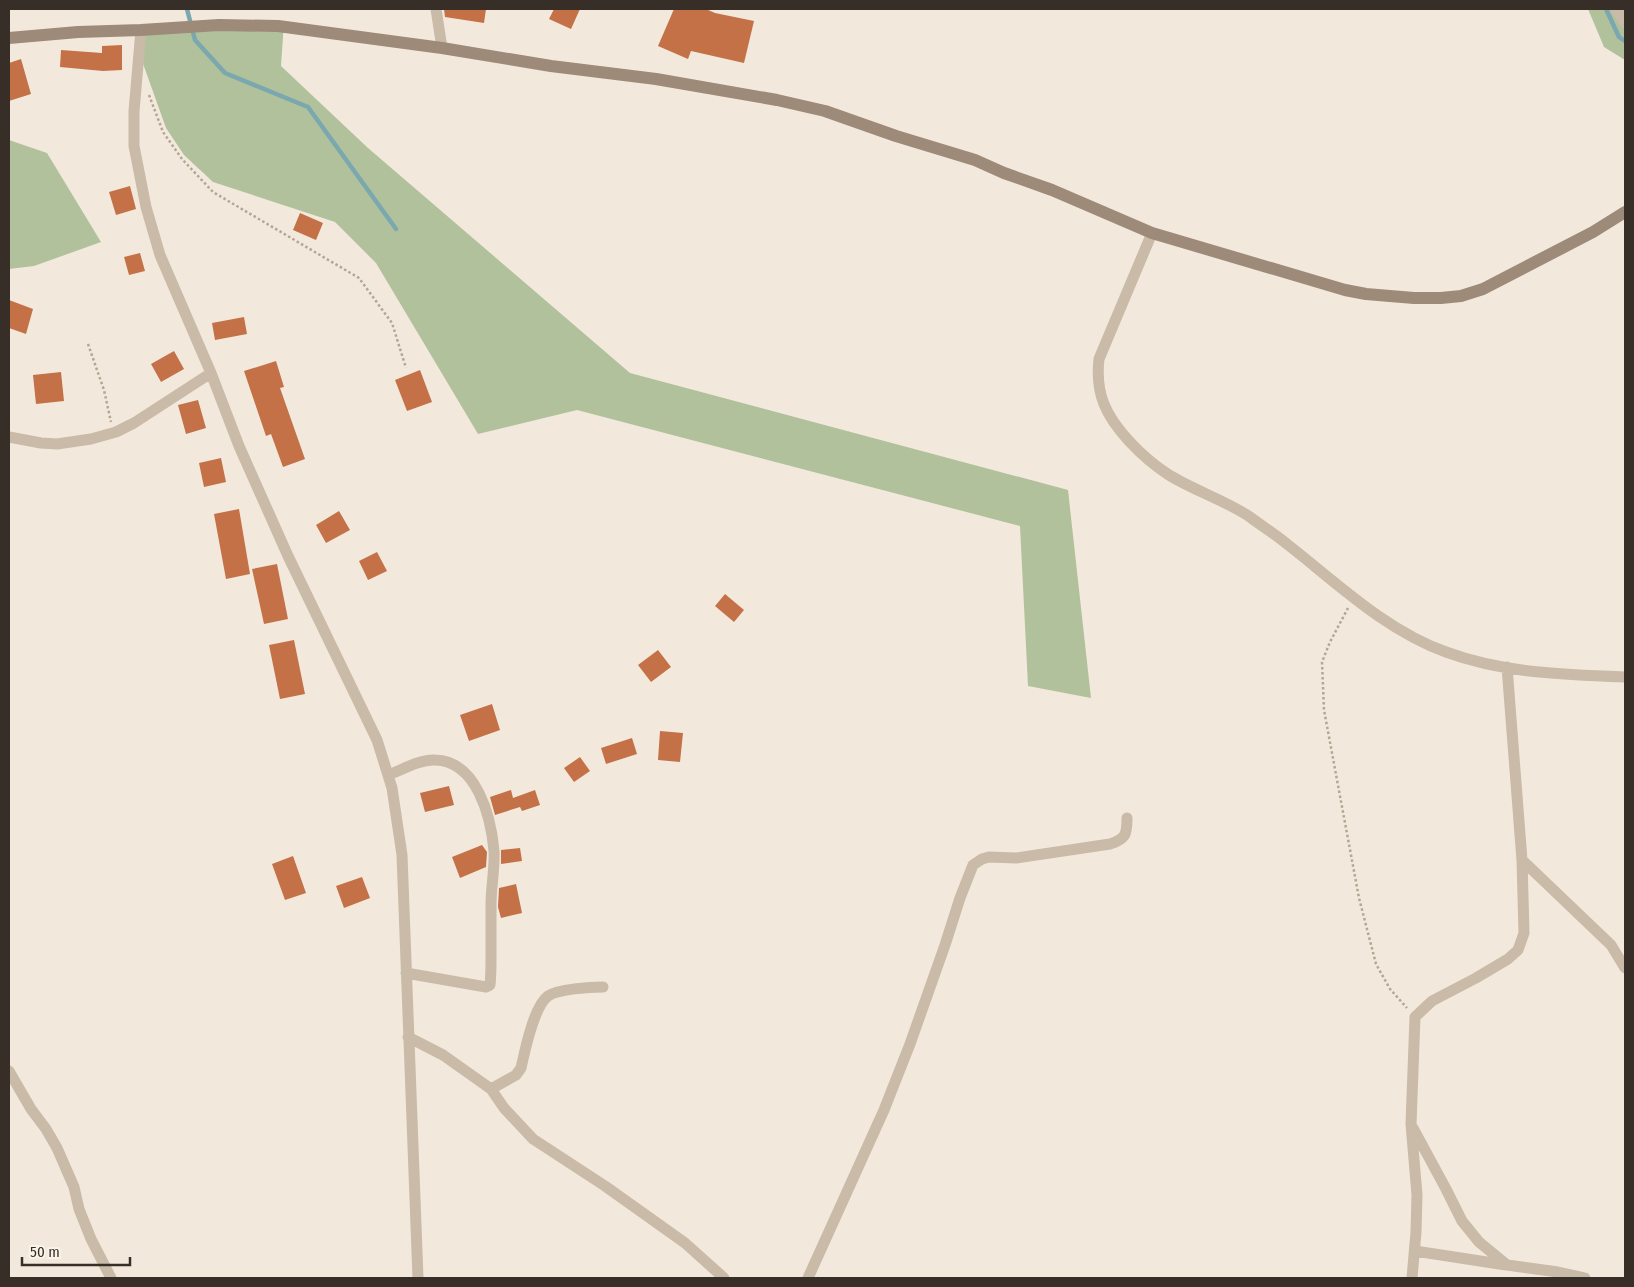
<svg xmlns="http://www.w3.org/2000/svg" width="1634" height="1287" font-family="'Fira Sans Condensed',sans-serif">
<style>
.green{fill:#b1c19c}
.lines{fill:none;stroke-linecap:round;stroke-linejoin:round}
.stream{stroke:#7ba8ae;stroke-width:4.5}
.building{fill:#c47148}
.path{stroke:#b5a592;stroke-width:2.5;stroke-dasharray:2.5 2.5;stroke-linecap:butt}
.street{stroke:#cabaa8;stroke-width:11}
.secondary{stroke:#9d8a79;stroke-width:12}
</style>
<rect width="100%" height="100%" fill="#f2e9dc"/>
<path class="green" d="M1588,9h37v51l-21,-13z
M284,22l-3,44 87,82 262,225 438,117 23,208 -63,-12 -8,-160 -443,-116 -99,24 -102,-171 -41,-41 -122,-40 -29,-27 -18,-27 -25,-70 2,-31z
M9,140l38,13 54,89 -67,24 -25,3z"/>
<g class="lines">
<path class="stream" d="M187,9l8,31 30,33 83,34 88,122
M1606,9l13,28 6,4"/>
</g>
<path class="building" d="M444,9h42l-2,14 -39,-6z
M554,9h26l-9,20 -22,-10z
M674,9h32l9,4 39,8 -10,42 -53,-12 -3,8 -30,-13z
M122,45v25l-19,1 -43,-4 1,-17 41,3v-7z
M21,59l10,35 -22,7v-38z
M130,186l6,23 -20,6 -7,-23z
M300,213l23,10 -7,17 -23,-10z
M140,253l5,18 -16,4 -5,-18z
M9,300l24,9 -7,25 -17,-6z
M244,317l3,17 -32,6 -3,-17z
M174,351l10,18 -23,13 -10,-18z
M276,361l8,26 -4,1 25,71 -22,8 -12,-33 -5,2 -22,-65z
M420,370l12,32 -25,9 -12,-31z
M61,372l3,29 -28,3 -3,-29z
M198,400l8,28 -20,6 -8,-29z
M221,458l5,24 -22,5 -5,-24z
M239,509l11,65 -24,5 -12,-65z
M339,511l11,19 -24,13 -10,-18z
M377,552l10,19 -19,9 -9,-19z
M277,564l11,55 -24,5 -12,-55z
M725,594l19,16 -10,12 -19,-16z
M294,640l11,54 -25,5 -11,-54z
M658,650l13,17 -20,15 -13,-17z
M492,704l8,26 -31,11 -9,-26z
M660,731l23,2 -3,29 -22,-2z
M632,738l5,16 -31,10 -5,-16z
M580,757l10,14 -16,11 -10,-14z
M449,786l5,19 -29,7 -5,-19z
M511,790l2,8 22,-8 5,15 -18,6 -2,-4 -25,8 -5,-18z
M482,845l5,7 -1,15 -26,11 -8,-21z
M520,848l2,13 -21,3v-14z
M293,856l13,37 -21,7 -13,-36z
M362,877l8,21 -26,10 -8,-22z
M516,884l6,29 -21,5 -3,-11 1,-19z"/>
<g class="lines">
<path class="path" d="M149,95l14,37 19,27 31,33 146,86 33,45 14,45
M88,344l16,46 7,32
M1348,608l-18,34 -8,20 2,48 35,188 17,66 14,25 17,19"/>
<path class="street" d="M436,9l6,39
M1616,9l9,14
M141,30l-7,81v35l12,61 14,48 51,118 28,73 49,110 89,184 15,48 10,67 16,423
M1152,233l-53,126c-4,35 7,57 30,82 12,13 26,25 40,34 26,16 56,25 81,42 12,9 25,17 37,27 50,39 98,86 159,108 57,21 119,23 179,25
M9,437l32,6 16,1 34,-5 25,-7 18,-9 77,-50
M388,775c14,-5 32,-16 47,-15 42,1 56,57 59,91 1,17 -3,36 -3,53 0,18 0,36 0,54 0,9 0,18 -1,27l-4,2 -80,-14
M1522,860l89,85 14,23
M408,1037l35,18 48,34 13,19 29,31 72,47 80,57 39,35
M9,1071l22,38 15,20 11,19 17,39 5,22 12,30 20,39
M491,1089l25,-14 5,-7c4,-18 13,-62 27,-72 10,-7 43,-9 55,-9
M1413,1128l33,61 16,32 17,21 28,23 51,7 27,6
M1415,1251l91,14
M808,1278l76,-168 26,-66 35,-99 15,-47 13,-33 9,-6 7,-2 27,1 94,-14c16,-5 17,-10 17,-26
M1412,1278l4,-46 1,-37 -6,-71 4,-107 17,-16 44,-23 32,-19 10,-9 6,-17 -2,-73 -15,-193"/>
<path class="secondary" d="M9,38l69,-6 63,-2 78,-5 59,1 164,22 109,18 105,13 121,21 48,11 71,25 79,24 29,13 48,17 100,43 193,57 21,4 48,4h27l20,-2 22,-7 110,-57 32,-20"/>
</g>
<rect width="1634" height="1287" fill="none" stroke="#372e28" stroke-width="20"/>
<path d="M22 1257v8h108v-8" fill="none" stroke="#372e28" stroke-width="2.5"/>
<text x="30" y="1257" font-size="15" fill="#372e28" stroke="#f9f3e8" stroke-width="4" paint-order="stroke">50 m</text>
</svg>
